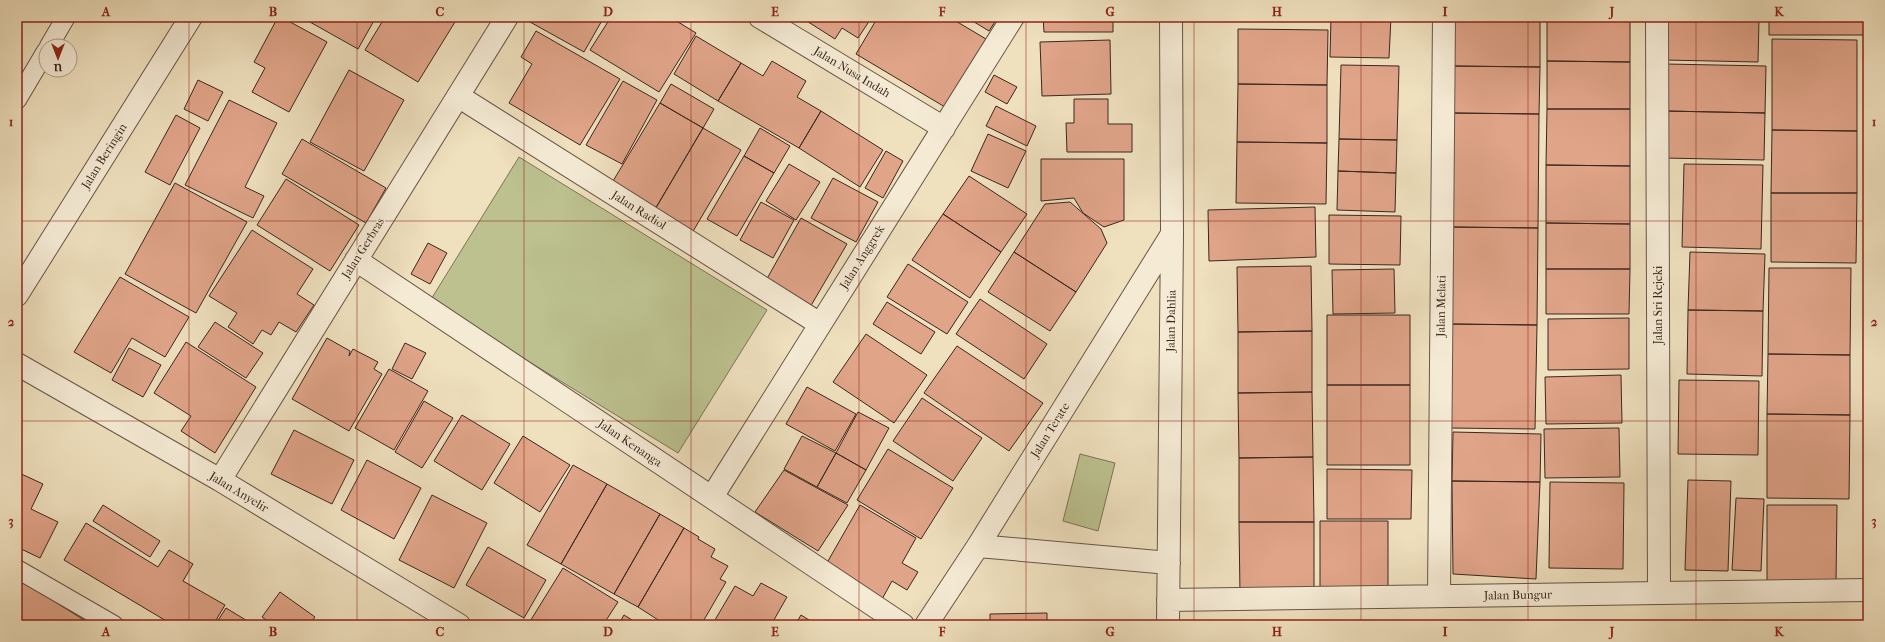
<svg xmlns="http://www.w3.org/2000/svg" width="1885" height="642" font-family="'IM FELL French Canon',serif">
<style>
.green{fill:#bcc18f;stroke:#7c7456}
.building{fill:#e0a489;stroke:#3c261e}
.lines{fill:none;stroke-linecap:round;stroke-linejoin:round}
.lane-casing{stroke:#695446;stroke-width:20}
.street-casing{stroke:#695446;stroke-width:24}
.lane{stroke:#f5ebd5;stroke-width:18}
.street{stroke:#f5ebd5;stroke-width:22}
.grid{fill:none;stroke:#8f2418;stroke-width:1;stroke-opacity:0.55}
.labels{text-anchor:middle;stroke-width:3;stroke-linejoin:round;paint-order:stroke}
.street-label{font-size:12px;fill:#3c261e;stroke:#f5ebd5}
.neatline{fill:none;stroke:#8f2418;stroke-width:1.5}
.grid-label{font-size:13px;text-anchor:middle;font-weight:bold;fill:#8f2418}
</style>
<rect width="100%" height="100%" fill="#efe0be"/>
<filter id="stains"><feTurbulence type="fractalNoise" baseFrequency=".005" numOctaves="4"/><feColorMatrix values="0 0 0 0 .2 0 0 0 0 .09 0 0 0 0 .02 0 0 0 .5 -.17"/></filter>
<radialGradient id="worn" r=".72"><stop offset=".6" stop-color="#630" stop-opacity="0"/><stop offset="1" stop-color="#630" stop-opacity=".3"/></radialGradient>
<path class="green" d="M519,157l248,153 -89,143 -248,-152z
M1080,454l35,9 -17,68 -35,-10z"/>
<path class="building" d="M278,17h3l46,25 -38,70 -37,-20 13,-24 -11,-6z
M301,17h75l-18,32z
M385,17h73l-40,65 -53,-32z
M533,17h71l-20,35 -54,-30z
M611,17h59l26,16 -37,59 -69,-42z
M872,17l-14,21 -16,-10 -7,11 -33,-21z
M878,17h71l37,22 -41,68 -89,-53z
M966,17h32l-9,14z
M1043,17h70v15h-69z
M1217,17h103v2z
M1331,17h60l-2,41 -59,-1z
M1453,17h87v50l-88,-1z
M1547,17h83v45l-83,-1z
M1666,17l93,2 -1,43 -93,-2z
M1687,17h72v2z
M1769,17h96v18h-96z
M1238,29l90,1 -1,55 -89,-1z
M536,31l84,48 -40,66 -71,-42 23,-39 -11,-7z
M696,36l45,27 -23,38 -44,-27z
M1772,39l85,1v91l-85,-1z
M1110,40l1,54 -69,2 -2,-54z
M772,61l34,20 -9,16 24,14 -22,37 -81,-47 23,-38 22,13z
M1547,61l83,1v47h-83z
M1666,64l100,2 -1,47 -100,-2z
M1341,65l58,1 -2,74 -58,-1z
M1452,66l88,1 -1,47 -87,-1z
M349,70l55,30 -40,71 -54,-29z
M994,75l23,12 -10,17 -22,-12z
M198,80l25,12 -15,29 -24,-12z
M623,81l34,19 -35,64 -36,-19z
M671,84l43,25 -11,19 -43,-25z
M1238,84l89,1v58l-90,-1z
M1074,99h34v25h24v28h-65l-1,-29h8z
M229,100l48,23 -32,64 19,9 -11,22 -68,-33z
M660,103l43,25 -49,83 -44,-25z
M996,106l40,20 -9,20 -41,-20z
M1547,109h83v57l-84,-1z
M821,111l62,39 -23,37 -61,-39z
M1665,111l100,2 -1,47 -100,-2z
M1452,113l87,1 -1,114 -87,-1z
M176,115l24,13 -30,57 -25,-13z
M703,128l38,22 -49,83 -38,-22z
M760,128l30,18 -16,27 -30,-17z
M1772,130l85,1v62h-86z
M988,134l38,17 -18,37 -37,-17z
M302,139l84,49 -20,35 -84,-49z
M1339,139l58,1 -1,33 -58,-2z
M1237,142l90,1 -1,61 -90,-1z
M886,151l17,10 -20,37 -18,-10z
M744,156l30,17 -37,63 -30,-17z
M1041,159h83v61l-20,7 -21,-14 -9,-15 -33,3z
M789,164l31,18 -24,38 -30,-19z
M1684,164l79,1 -2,84 -79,-2z
M1546,165l84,1v58l-84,-1z
M1338,171l58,2 -1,39 -58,-2z
M969,176l58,38 -26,38 -58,-38z
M833,178l45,24 -22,40 -45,-24z
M286,179l73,46 -29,46 -73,-46z
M175,183l72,39 -51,91 -71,-39z
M1771,193h86l-1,70 -85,-1z
M761,202l33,18 -21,38 -33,-18z
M1070,202l31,27 6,14 -31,49 -62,-40 31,-48z
M1315,207l1,50 -107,4 -1,-51z
M943,214l58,38 -31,46 -58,-38z
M1329,215l72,1 -1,49 -71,-1z
M801,218l46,26 -38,65 -45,-25z
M1546,223l84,1v45h-84z
M1451,227l87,1 -1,97 -88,-1z
M252,230l61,39 -16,25 17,11 -18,27 -17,-10 -8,13 -9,-5 -9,14 -25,-17 9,-14 -28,-17z
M428,243l19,10 -17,31 -19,-10z
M1014,252l62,40 -26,39 -62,-39z
M1690,252l75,2 -2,57 -75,-1z
M908,264l60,38 -21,32 -60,-37z
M1311,266l1,65 -74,1 -1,-65z
M1769,268h82l-1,87 -82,-1z
M1394,269l1,44 -62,1 -1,-44z
M1546,269h84l-1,45h-83z
M120,277l69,40 -24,40 -33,-19 -21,35 -37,-21z
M980,299l67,45 -23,35 -68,-45z
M887,302l48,30 -14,22 -48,-30z
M1688,310l75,1 -1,65 -75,-2z
M1327,315h83v70h-83z
M1629,318v51l-81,1v-51z
M215,322l48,31 -17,25 -48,-31z
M1449,324l88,1 -2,104 -87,-1z
M1312,331v61l-74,1v-61z
M866,334l61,41 -33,48 -61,-41z
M327,338l23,13 -1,5 4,-7 25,13 -4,7 8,5 -33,57 -57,-32z
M186,342l70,45 -41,66 -34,-22 10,-15 -37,-23z
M405,343l21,10 -14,26 -20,-10z
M957,346l86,57 -34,48 -85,-58z
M129,348l32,17 -18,32 -31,-17z
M1768,354l82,1v60l-83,-1z
M389,369l39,22 -34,59 -39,-22z
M1621,375l1,48 -76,1 -1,-47z
M1679,380l80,1 -1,74 -80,-1z
M1327,385h83v80h-83z
M807,387l49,27 -21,37 -49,-27z
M1312,392l1,65 -74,1 -1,-65z
M922,398l60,40 -29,43 -60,-40z
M424,401l29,17 -31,50 -27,-16z
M858,412l31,16 -23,42 -30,-17z
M1767,414l83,1 -1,84 -82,-1z
M462,415l48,29 -28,46 -48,-29z
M1619,428l1,49 -75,1 -1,-49z
M294,430l60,30 -22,44 -61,-30z
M1453,432l88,2 -1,48 -88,-1z
M523,436l47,29 -30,47 -46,-29z
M802,436l34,17 -19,34 -33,-18z
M888,449l65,39 -32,51 -64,-39z
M836,453l30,17 -19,33 -30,-16z
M1313,457l1,65h-75v-64z
M367,460l54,28 -27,51 -53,-29z
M573,465l34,19 -46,80 -34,-19z
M1327,469l85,1 -1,49h-84z
M784,470l64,35 -30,46 -63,-39z
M17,472l26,12 -12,25 27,13 -18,36 -23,-11z
M1688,480l43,1 -3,90 -43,-1z
M1452,481l88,1 -4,97 -83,-5z
M1550,482l74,1 -1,86 -74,-1z
M607,484l53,30 -46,80 -53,-30z
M432,495l55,28 -33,65 -55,-28z
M1736,498l28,1 -3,72 -29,-1z
M103,505l57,36 -10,16 -57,-36z
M860,505l56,33 -14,25 16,9 -11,18 -15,-9 -11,20 -57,-33z
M1767,505h70l-1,77h-69z
M660,514l24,14 -46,79 -24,-13z
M1320,521h68v66h-68z
M1239,522h75v72l-74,1z
M86,523l72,44 11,-17 24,14 -10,17 42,24 -12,20 -8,-4 -3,4h-29l-109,-65z
M684,528l15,9 -1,2 17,10 -4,8 17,9 -8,13 6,3 -25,43h-35l-28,-18z
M488,547l58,33 -22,38 -58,-33z
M563,568l55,34 -15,23h-70l-4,-2z
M17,578l75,47h-75z
M761,583l26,14 -16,28h-59l23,-39 18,10z
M280,592l35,25 -6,8h-36l-11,-8z
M226,608l28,17h-39z
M1047,613v12h-57v-11z
M624,615l16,10h-22z
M801,615l16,10h-22z
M951,622h37v3h-37z"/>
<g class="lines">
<g class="lane-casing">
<path id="lane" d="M49,46l17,-29
M17,100l29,-49
M17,569l97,56"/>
</g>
<g class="street-casing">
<path id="street" d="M760,17l184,111
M1657,17l2,576
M458,96l362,228
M356,260l547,365
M17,295l174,-278
M17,364l203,116 239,145
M220,480l287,-463
M712,497l301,-480
M978,546l191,17
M1439,596l5,-579
M1168,600l700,-10
M926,625l52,-79 194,-312
M1168,625l4,-391 -1,-217"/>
</g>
<use href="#lane" class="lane"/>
<use href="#street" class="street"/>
</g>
<path class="grid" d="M189,17v608M357,17v608M524,17v608M691,17v608M859,17v608M1026,17v608M1194,17v608M1361,17v608M1528,17v608M1696,17v608M17,221h1851M17,421h1851"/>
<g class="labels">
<g class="street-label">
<text transform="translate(852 72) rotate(31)" y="4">Jalan Nusa Indah</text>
<text transform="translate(104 156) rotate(-58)" y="4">Jalan Beringin</text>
<text transform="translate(639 210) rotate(32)" y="4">Jalan Radiol</text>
<text transform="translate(363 248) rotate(-58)" y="4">Jalan Gerbras</text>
<text transform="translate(862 257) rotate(-58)" y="4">Jalan Anggrek</text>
<text transform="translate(1658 305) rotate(-90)" y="4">Jalan Sri Rejeki</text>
<text transform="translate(1441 306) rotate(-89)" y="4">Jalan Melati</text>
<text transform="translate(1171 321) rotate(-89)" y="4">Jalan Dahlia</text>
<text transform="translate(1050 430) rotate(-58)" y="4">Jalan Terate</text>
<text transform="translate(630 443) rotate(34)" y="4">Jalan Kenanga</text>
<text transform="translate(239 492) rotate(31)" y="4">Jalan Anyelir</text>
<text transform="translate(1518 595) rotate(-1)" y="4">Jalan Bungur</text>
</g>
</g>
<rect width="1885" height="642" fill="none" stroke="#efe0be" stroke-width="44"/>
<g transform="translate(58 58) rotate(180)"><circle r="19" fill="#f5ebd5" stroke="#ab9c8c"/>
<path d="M0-3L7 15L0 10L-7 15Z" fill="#8f2418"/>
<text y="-6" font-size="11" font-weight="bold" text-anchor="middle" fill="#3c261e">U</text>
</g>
<rect x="22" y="22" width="1841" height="598" class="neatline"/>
<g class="grid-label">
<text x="106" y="16">A</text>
<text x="273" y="16">B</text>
<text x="440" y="16">C</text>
<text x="608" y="16">D</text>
<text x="775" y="16">E</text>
<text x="942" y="16">F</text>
<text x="1110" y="16">G</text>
<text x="1277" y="16">H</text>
<text x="1445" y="16">I</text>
<text x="1612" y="16">J</text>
<text x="1779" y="16">K</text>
<text x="11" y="126">1</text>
<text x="1874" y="126">1</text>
<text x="11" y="326">2</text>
<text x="1874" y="326">2</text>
<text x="11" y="525">3</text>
<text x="1874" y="525">3</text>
<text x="106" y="636">A</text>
<text x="273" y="636">B</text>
<text x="440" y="636">C</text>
<text x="608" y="636">D</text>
<text x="775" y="636">E</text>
<text x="942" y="636">F</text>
<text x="1110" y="636">G</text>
<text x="1277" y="636">H</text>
<text x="1445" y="636">I</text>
<text x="1612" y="636">J</text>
<text x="1779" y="636">K</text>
</g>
<rect width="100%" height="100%" filter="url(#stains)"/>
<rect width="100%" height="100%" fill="url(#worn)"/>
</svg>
